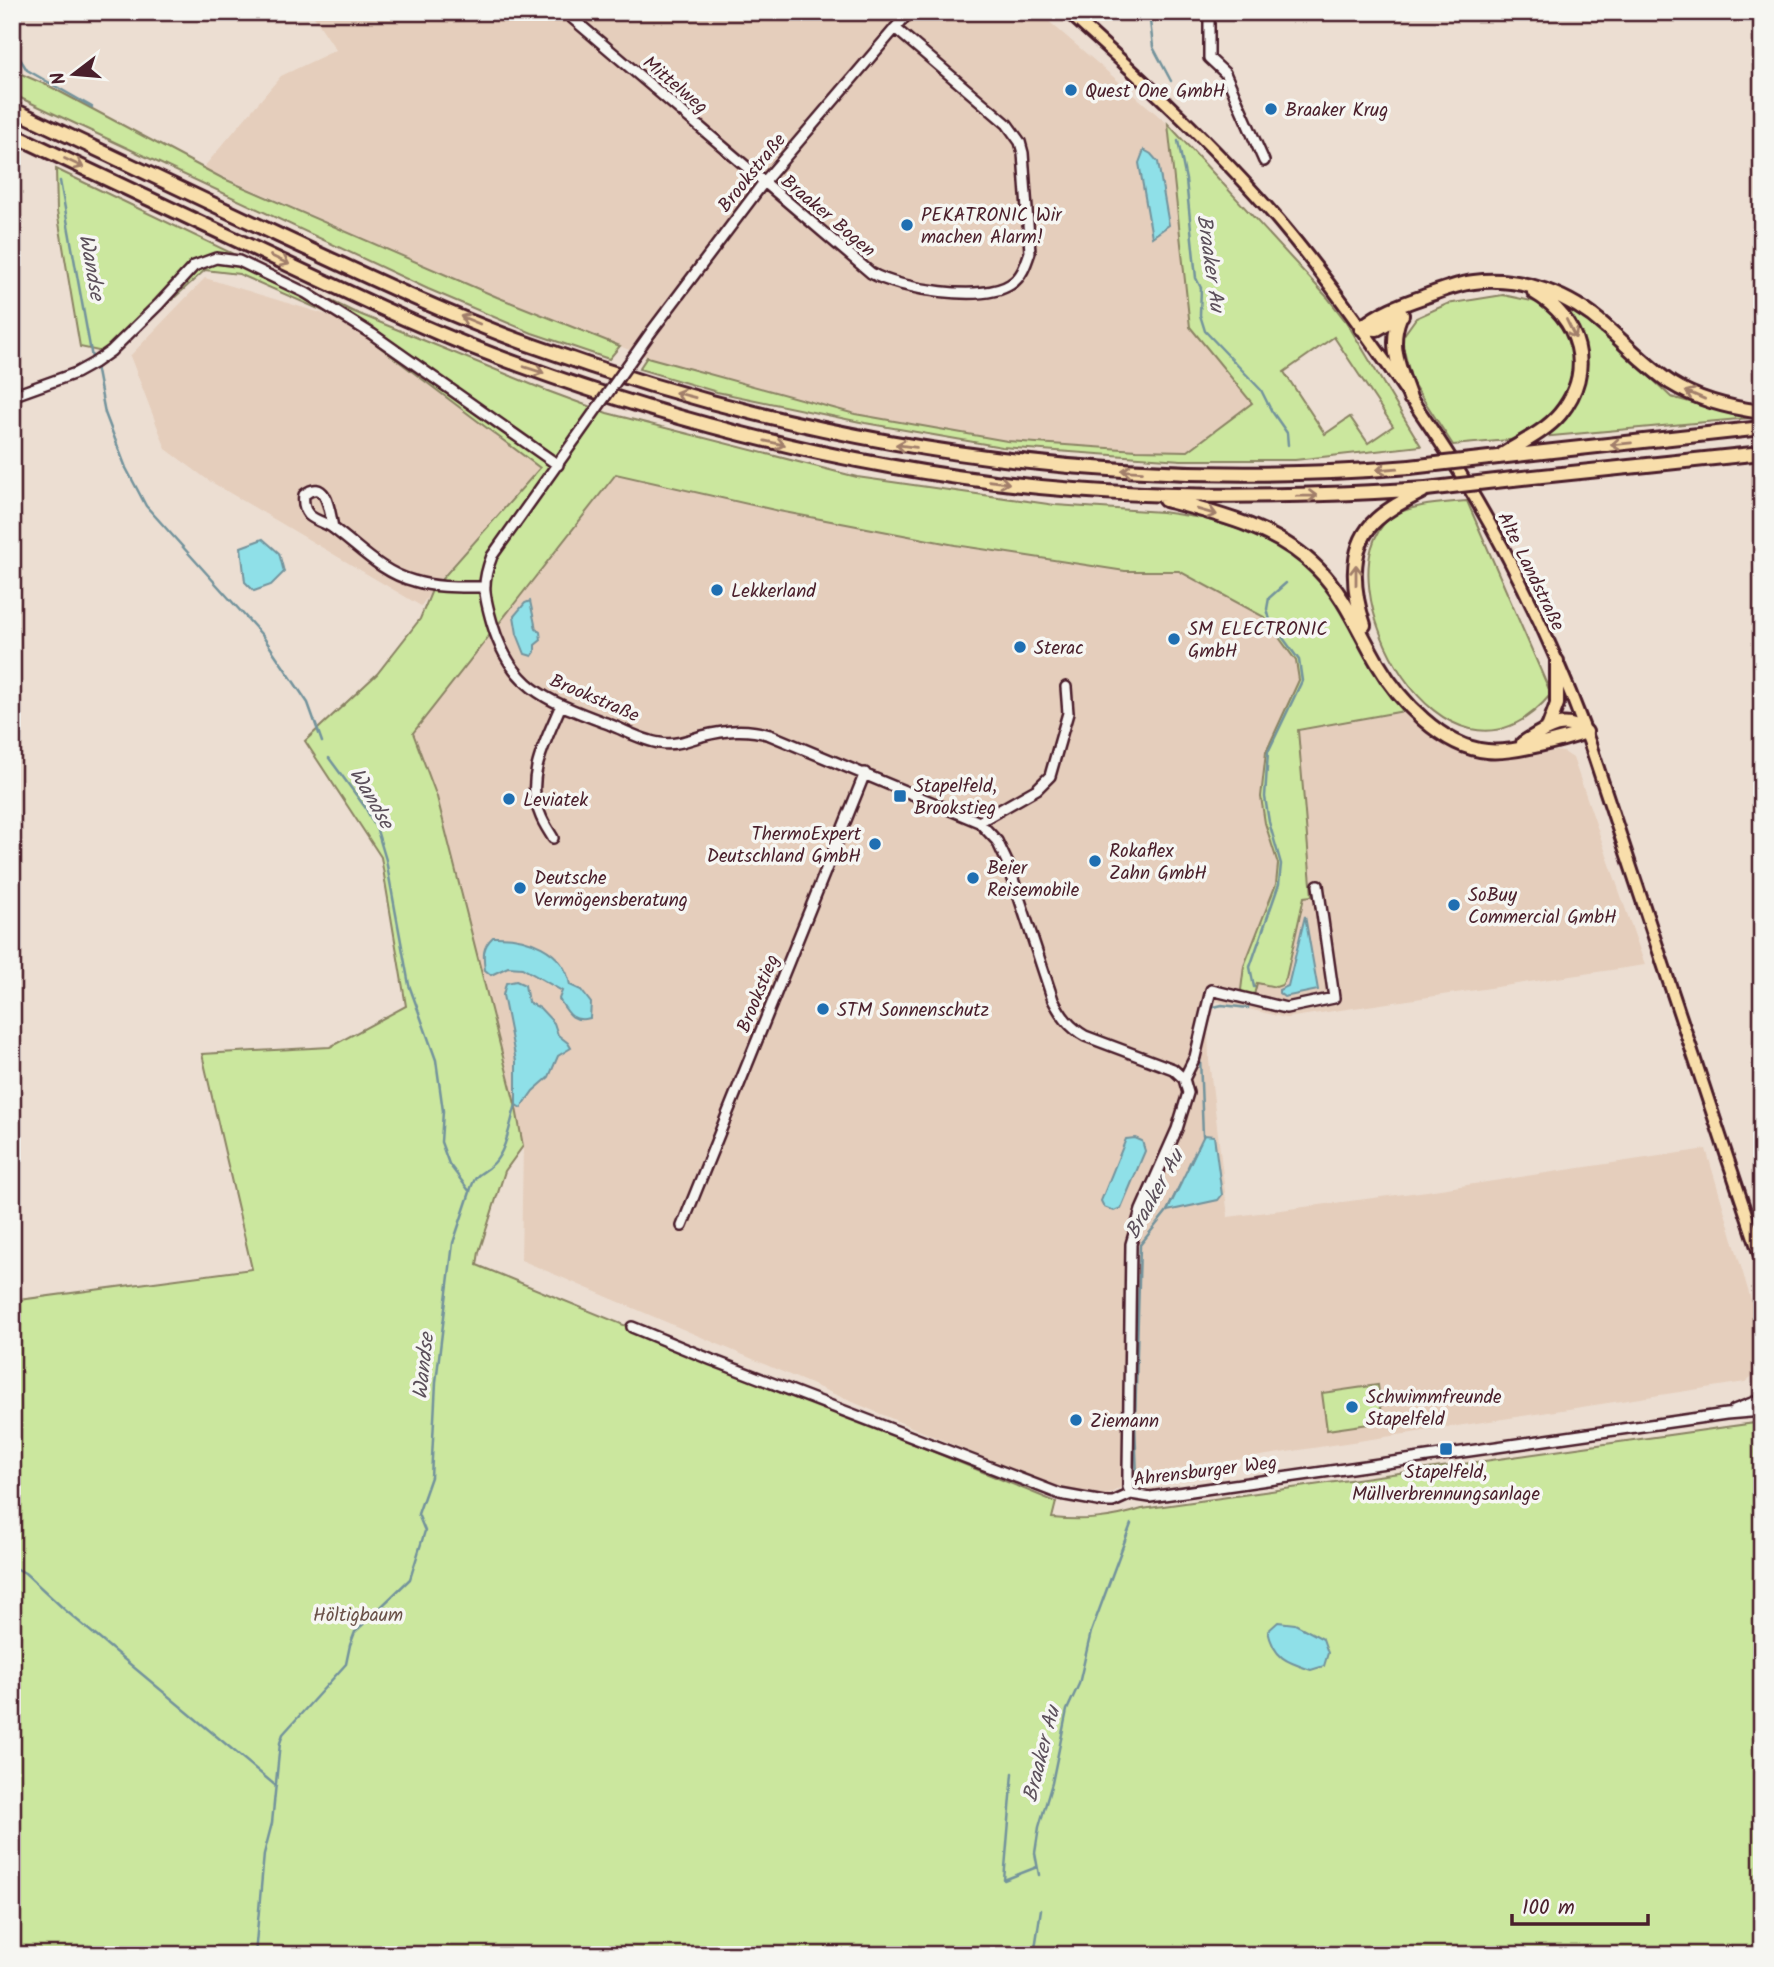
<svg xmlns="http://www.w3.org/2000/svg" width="1774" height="1967" font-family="Kalam,sans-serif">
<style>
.built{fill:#e5cebc}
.green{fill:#cbe79e;stroke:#8a8364;stroke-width:2;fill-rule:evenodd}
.water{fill:#8fe0e8;stroke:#73939c;stroke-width:2}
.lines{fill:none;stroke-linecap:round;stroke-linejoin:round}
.stream{stroke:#73939c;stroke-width:2.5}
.minor-casing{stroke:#4a1f2b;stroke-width:14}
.major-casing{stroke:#4a1f2b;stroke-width:16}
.highway-casing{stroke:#4a1f2b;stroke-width:18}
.minor{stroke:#f6f6f2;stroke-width:9}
.major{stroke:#f8deab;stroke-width:10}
.highway{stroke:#f8deab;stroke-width:12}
.minor-bridge-casing{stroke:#4a1f2b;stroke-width:14;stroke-linecap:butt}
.highway-bridge-casing{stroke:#4a1f2b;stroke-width:18;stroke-linecap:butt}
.minor-bridge{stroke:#f6f6f2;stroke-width:9}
.highway-bridge{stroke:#f8deab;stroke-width:12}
.oneway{stroke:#a17e6b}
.poi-dot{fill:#1f6fb2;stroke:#f6f6f2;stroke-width:2.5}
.labels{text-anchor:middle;stroke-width:7;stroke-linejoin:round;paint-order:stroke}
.street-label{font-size:19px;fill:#4a1f2b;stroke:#f6f6f2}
.poi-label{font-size:19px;fill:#4a1f2b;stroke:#f6f6f2;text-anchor:start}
.park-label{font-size:19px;fill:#6a5148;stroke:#f6f6f2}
.water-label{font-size:21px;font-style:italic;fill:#5b4f5a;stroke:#f6f6f2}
</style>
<rect width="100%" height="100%" fill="#ecded2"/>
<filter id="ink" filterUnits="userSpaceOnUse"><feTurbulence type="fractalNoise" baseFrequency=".0143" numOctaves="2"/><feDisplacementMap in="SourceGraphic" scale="14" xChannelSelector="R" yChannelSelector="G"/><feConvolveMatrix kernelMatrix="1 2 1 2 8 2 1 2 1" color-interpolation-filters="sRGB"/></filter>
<g filter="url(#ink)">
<path class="built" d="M311,12h727l130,112 22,203 62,76 -64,48 -51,-1 -130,-9 -152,-27 -208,-57 -150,-60 -294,-129 78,-92 55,-26z
M205,278l139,42 196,148 -100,111 -19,27 -213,-126 -42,-31 -36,-93z
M616,474l163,37 176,34 170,26h54l85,46 33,44 2,19 -24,55 130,-23 46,35 20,10 30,3 55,-9 8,1 9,6 72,207 -359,53 -71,-17 -7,27 1,32 19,157 199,-26 279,-42 56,188v31l-17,14 -582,89 -36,13 -23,13 -43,-6 -540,-231 2,-114 -7,-38 -103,-375z"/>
<path class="green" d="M12,70l39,17 171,91 275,119 123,49 -11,13 -77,-26 -104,-44 -416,-195z
M1168,124l159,173 20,26 74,123 -126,14h-114l-179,-13 -137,-24 -148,-31 -78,-23 8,-12 208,57 152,27 130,9 51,1 64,-48 -62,-76zM1334,337l59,89 -25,17 -18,-26 -25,17 -41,-62z
M56,169l296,142 193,79 62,23 250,64 198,28 107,7 40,6 49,15 23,10 26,18 30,32 15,22 25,51 34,45 -106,19 14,166 -8,1 -18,81 -4,7 -6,2 -19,-4 -3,12 -11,-2 -2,-3 3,-24 32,-82 2,-20 -13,-41 -4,-26 5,-45 33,-72 -3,-19 -32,-44 -85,-46h-54l-170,-26 -176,-34 -163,-37 -203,259 24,64 79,311 7,38 -18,25 -26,81 -2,13 579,237 -4,16c32,3 59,1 90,-9l620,-87v533h-1750v-654l240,-32 -50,-215 128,-7 76,-41 -25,-149 -76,-116 72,-67 43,-55 12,-29 108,-122 -196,-148 -105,-46 -34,-4 -93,84 -32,-7 -23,-136z
M1503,295l72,15 45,38 51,49 79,21 -297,27 -41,-63 -11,-43 15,-21 31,-14z
M1467,501l84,193c-107,128 -234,-116 -161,-176 18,-14 55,-15 77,-17z
M1378,1385l5,37 -56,8 -5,-37z"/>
<path class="water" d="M1144,150l7,4 7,8 11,63 -17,12 -13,-74z
M263,539l16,14 5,19 -13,13 -17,6 -9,-9 -4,-35z
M530,601l6,28 4,3 1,8 -6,5v7l-3,4 -7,-2 -8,-20 -3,-18 11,-13z
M1305,916l13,74 -34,7 -5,-4v-3l9,-4z
M493,937c33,-1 71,12 77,48l11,5 10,13 -1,15c-18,5 -22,-5 -31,-19l3,-8 -40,-23 -14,-1 -17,8 -6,-5c-2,-14 -3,-23 8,-33z
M516,981l9,4 3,17 12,6 14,15 4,12 10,8 3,5 -13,8 -9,21 -16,14 -12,17 -5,-3v-44l-13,-66 3,-12z
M1204,1135l10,1 8,59 -4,5 -51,11z
M1135,1138l7,3 3,10 -24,57 -7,3 -10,-4 -3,-6 25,-62z
M1278,1622l17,2 28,15 5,14 -4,13 -13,4c-25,-8 -37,-12 -43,-39z"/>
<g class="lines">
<path class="stream" d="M1149,12l4,35 18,34
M12,46l15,24 65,37
M1178,141l8,39 10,98 5,10 -1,27 5,16 56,59 10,20 16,23 1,12
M60,181l32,177
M96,366l9,47 21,55 20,38 116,129 46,68 14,39
M1254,987l-4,-20 29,-83 2,-20 -12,-42 -4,-25 3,-45 34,-71 -3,-21 -29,-40 -3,-11 2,-11 17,-15
M1210,1008l12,-3 26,3
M1202,1045l-2,12 3,79
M1188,1167l9,-19
M470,1191c7,-22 11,-14 24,-28 13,-14 16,-41 22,-58
M1137,1479l-2,-56 5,-178 27,-34 14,-28
M12,1566l13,7 40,37 211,176
M1013,1773l-9,107 33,-13
M1039,1875l-4,-22 4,-26 13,-44 15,-73 12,-26 12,-52 40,-108
M255,1955l9,-101 8,-31 8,-80 3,-9 63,-70 4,-19 5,-13 55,-53 15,-48 -7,-17 13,-37 5,-95 17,-139 17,-51 -21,-28 -8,-22 2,-31 -7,-51 -27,-75 -23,-125 -9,-30 -12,-23 -36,-49
M1034,1955l7,-46"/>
<g class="minor-casing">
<path id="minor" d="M565,12l306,261c28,16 112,30 140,11 11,-7 15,-20 19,-32l-7,-99 -3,-11 -13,-18 -112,-96
M1209,12v46l16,15 39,88
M651,332l113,-150 145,-170
M12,396l64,-23 18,-10 17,-12 48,-47 35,-38 22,-8 23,3 67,32 66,41 186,131
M576,438l-84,118c-11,28 -8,39 0,67 20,68 57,78 119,102 15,6 33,16 49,18 14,3 29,-3 42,-7 24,-6 44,-8 68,-1l209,87 18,19 11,23 45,136c8,15 16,27 32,36l88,33 11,10 4,14 -11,36 -36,81 -10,34 -3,228v15l3,7
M333,528c-3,-15 -6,-52 -29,-33 -1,7 0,14 5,20 7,6 17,8 24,13 26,19 49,45 81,53 23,7 45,6 69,6
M979,822l58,-33 13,-13 18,-63 -2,-26
M553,838c-4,-7 -10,-15 -13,-24 -16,-36 7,-75 21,-109
M1184,1079l11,-22 16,-67 75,18 48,-10 -16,-113
M682,1226l183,-453
M632,1327l80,33 348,134 44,8h9l18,-8 19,3 576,-83 36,-3
M1734,1410l28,-11"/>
</g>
<g class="major-casing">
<path id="major" d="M1068,12c73,66 147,134 211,209 39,46 73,94 108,143 27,39 55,78 79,119 49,81 90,169 123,258l173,521"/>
</g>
<g class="highway-casing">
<path id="highway" d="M12,109c89,42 178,84 266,126 82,38 165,78 250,109 286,104 578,148 882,123
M12,134c90,43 180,85 269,127 79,37 157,75 239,104 200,73 411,121 624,129 94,4 188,1 282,-5
M1400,317c-12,30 0,52 10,81
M1361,328c19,-16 39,-23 62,-31 17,-6 33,-13 51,-15 47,-6 97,13 132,45 22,19 41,40 65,56 27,17 59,25 91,29
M1361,328l16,1 25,-14
M1503,454c18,-11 43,-23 57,-40 36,-44 20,-95 -26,-122
M1498,457l264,-29
M1513,479l249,-26
M1165,500c54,14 113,28 153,69 27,27 41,63 60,95 21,36 64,83 109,87 22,3 76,-11 99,-19
M1364,625c-11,-32 -16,-74 8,-101 14,-15 34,-24 51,-33
M1548,728l9,-24v-43
M1523,743c21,-13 40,-28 63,-11"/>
</g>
<use href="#minor" class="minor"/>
<use href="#major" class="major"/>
<use href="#highway" class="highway"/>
<g class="minor-bridge-casing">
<path id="minor-bridge" d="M576,438l75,-106"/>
</g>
<g class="highway-bridge-casing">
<path id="highway-bridge" d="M1410,467l88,-10
M1426,489l87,-10"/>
</g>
<use href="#minor-bridge" class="minor-bridge"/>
<use href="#highway-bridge" class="highway-bridge"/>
</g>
<defs><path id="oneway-shaft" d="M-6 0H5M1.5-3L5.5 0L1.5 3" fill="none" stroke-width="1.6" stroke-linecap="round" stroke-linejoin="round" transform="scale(1.75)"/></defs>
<g class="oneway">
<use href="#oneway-shaft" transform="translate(74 163) rotate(25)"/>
<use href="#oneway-shaft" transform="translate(280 260) rotate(25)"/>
<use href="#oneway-shaft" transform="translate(470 320) rotate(-158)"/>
<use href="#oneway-shaft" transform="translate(1571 329) rotate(64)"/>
<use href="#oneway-shaft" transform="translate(534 370) rotate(18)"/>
<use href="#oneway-shaft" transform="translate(685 395) rotate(-165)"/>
<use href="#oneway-shaft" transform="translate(1695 395) rotate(-157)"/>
<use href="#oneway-shaft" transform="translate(775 443) rotate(12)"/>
<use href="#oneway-shaft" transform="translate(1621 444) rotate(174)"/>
<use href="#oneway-shaft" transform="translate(906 446) rotate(-172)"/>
<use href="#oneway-shaft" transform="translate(1387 469) rotate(175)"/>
<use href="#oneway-shaft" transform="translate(1132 471) rotate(-177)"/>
<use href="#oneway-shaft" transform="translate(999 482) rotate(7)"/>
<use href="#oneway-shaft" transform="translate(1307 496) rotate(-1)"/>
<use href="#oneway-shaft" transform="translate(1207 512) rotate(16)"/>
<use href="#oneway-shaft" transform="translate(1356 575) rotate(-90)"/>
</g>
</g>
<g class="poi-dot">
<circle cx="1071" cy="90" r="7"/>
<circle cx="1271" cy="109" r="7"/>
<circle cx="907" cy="225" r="7"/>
<circle cx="717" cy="590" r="7"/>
<circle cx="1174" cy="639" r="7"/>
<circle cx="1020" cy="647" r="7"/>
<rect x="893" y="789" width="14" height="14" rx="3.5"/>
<circle cx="509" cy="799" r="7"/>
<circle cx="875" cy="844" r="7"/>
<circle cx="1095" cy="861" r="7"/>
<circle cx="973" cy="878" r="7"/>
<circle cx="520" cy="888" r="7"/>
<circle cx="1454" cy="905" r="7"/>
<circle cx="823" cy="1009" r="7"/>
<circle cx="1352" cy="1407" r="7"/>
<circle cx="1076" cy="1420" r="7"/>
<rect x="1439" y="1442" width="14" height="14" rx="3.5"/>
</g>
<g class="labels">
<g class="street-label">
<text transform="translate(676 84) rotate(40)" y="7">Mittelweg</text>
<text transform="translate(751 172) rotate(-51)" y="7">Brookstraße</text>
<text transform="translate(829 215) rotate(40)" y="7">Braaker Bogen</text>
<text transform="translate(1532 571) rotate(64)" y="7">Alte Landstraße</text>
<text transform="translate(595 697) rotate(23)" y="7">Brookstraße</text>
<text transform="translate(757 993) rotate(-68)" y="7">Brookstieg</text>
<text transform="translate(1205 1470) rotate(-7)" y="7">Ahrensburger Weg</text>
</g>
<g class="poi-label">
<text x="1085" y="97">Quest One GmbH</text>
<text x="1285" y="116">Braaker Krug</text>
<text x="921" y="221">PEKATRONIC Wir<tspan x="921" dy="22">machen Alarm!</tspan></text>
<text x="731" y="597">Lekkerland</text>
<text x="1188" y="635">SM ELECTRONIC<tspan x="1188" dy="22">GmbH</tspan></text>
<text x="1034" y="654">Sterac</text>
<text x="914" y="792">Stapelfeld,<tspan x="914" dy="22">Brookstieg</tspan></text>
<text x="523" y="806">Leviatek</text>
<text x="861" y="840" text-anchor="end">ThermoExpert<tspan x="861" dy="22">Deutschland GmbH</tspan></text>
<text x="1109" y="857">Rokaflex<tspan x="1109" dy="22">Zahn GmbH</tspan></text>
<text x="987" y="874">Beier<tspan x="987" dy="22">Reisemobile</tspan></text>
<text x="534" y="884">Deutsche<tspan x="534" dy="22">Vermögensberatung</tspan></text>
<text x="1468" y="901">SoBuy<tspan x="1468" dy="22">Commercial GmbH</tspan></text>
<text x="837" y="1016">STM Sonnenschutz</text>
<text x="1366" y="1403">Schwimmfreunde<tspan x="1366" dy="22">Stapelfeld</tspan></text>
<text x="1090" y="1427">Ziemann</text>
<text x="1446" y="1478" text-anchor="middle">Stapelfeld,<tspan x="1446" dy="22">Müllverbrennungsanlage</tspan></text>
</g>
<g class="park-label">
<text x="358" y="1621">Höltigbaum</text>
</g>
<g class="water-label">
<text transform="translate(1211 263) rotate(82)" y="7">Braaker Au</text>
<text transform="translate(92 267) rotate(80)" y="7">Wandse</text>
<text transform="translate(372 798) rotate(60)" y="7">Wandse</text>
<text transform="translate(1154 1194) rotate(-61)" y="7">Braaker Au</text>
<text transform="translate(423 1366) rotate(-84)" y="7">Wandse</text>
<text transform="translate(1041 1754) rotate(-76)" y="7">Braaker Au</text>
</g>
</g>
<rect width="1774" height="1967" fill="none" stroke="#f6f6f2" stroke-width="42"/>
<rect x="21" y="21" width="1732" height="1925" fill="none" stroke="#4a1f2b" stroke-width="2.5" filter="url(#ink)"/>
<g transform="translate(74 74) rotate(254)" stroke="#f6f6f2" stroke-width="5" paint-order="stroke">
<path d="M0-5L12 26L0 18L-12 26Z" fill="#4a1f2b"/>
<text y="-10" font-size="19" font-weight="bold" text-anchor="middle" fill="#4a1f2b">N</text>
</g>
<path d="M1512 1914v10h136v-10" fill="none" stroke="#4a1f2b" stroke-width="3.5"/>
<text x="1522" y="1914" font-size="21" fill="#4a1f2b" stroke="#f6f6f2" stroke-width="5" paint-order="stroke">100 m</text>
</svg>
